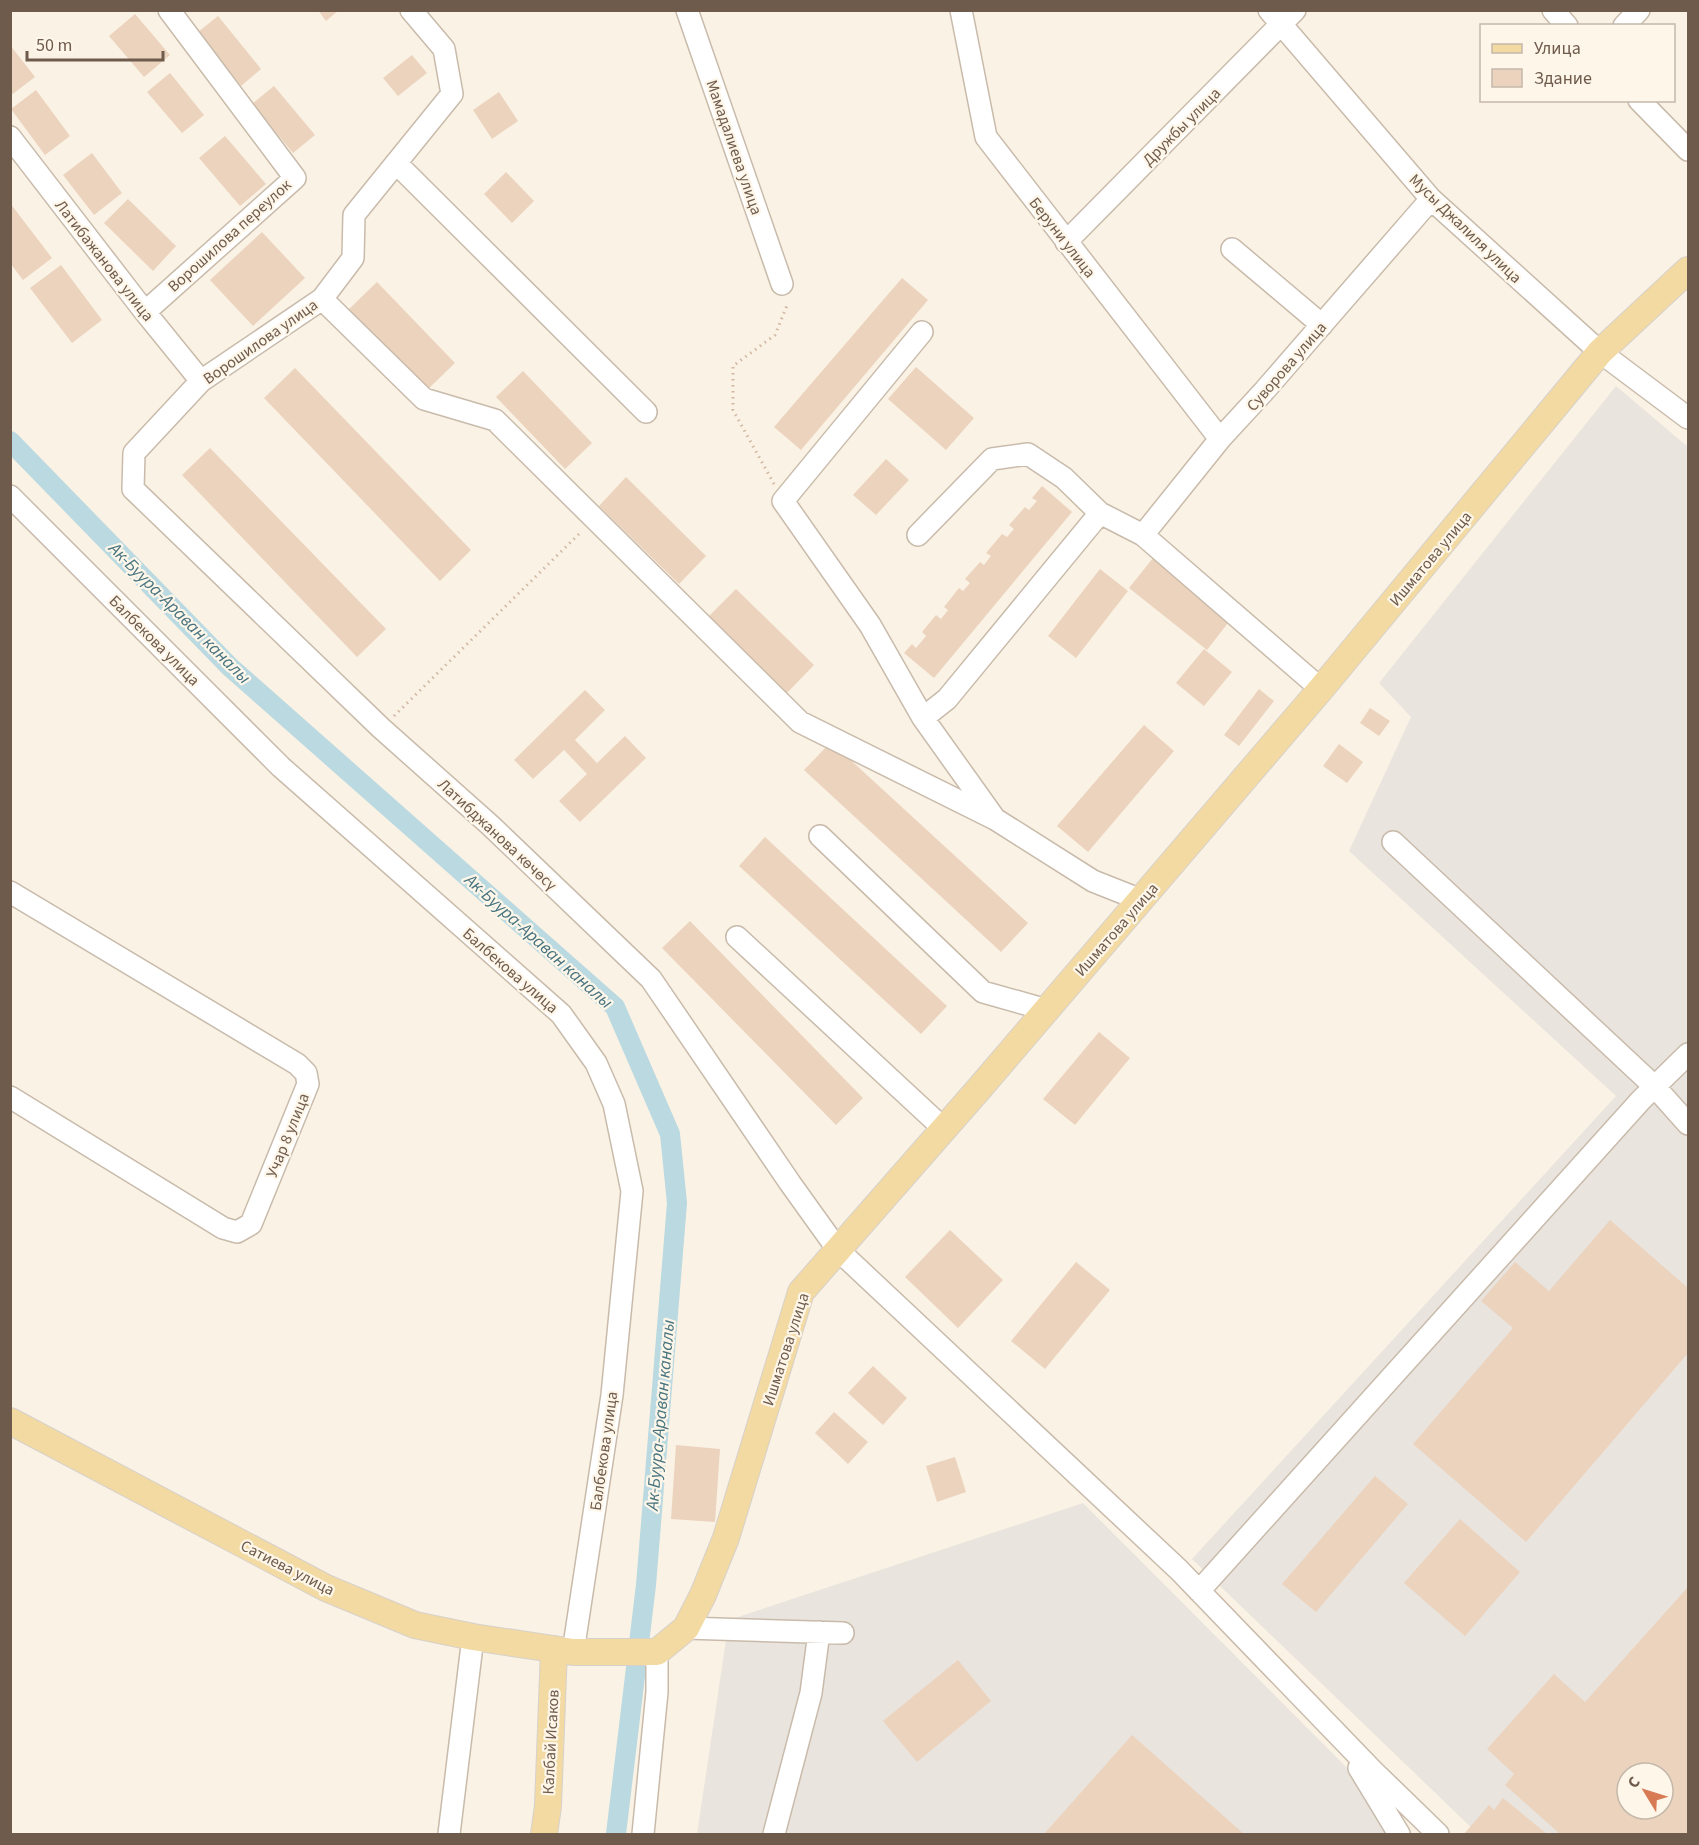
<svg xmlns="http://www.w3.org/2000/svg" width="1699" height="1845" font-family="'Source Sans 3',sans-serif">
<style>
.industrial{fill:#e9e4de;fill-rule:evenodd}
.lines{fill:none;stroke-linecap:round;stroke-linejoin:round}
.canal{stroke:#bad9e1;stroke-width:20}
.building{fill:#ecd3be;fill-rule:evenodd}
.minor-casing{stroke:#c9bbab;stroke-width:24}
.major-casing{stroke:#d7d1cd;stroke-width:28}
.path{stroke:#d1b7a2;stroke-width:3;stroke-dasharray:1.5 4.5;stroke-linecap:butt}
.minor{stroke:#fff;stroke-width:21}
.major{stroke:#f2daa2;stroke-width:26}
.labels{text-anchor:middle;stroke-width:4.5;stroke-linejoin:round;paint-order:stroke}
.street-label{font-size:16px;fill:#6f5b4c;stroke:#fdf6e9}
.water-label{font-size:18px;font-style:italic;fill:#487480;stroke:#fdf6e9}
</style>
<rect width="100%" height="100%" fill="#faf2e4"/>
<path class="industrial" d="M1616,386l72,61v1387h-210l-286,-275 424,-463 -267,-245 62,-134 -32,-34zM1627,1773h36v36h-36z
M1083,1503l330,331h-716l32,-214z"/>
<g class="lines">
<path class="canal" d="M10,441l220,226 385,340 55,127 7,69 -31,382 -30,249"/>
</g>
<path class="building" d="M318,10h21l-13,11z
M135,14l35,41 -26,22 -35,-41z
M218,16l43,53 -20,17 -43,-54z
M10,45l25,32 -25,19z
M412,55l15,18 -29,23 -15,-18z
M170,73l34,42 -22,18 -35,-41z
M274,86l41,49 -22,18 -41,-49z
M36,90l34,46 -25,19 -34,-46z
M499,92l19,29 -26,18 -19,-29z
M225,136l41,48 -26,22 -41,-48z
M92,153l30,40 -28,22 -31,-40z
M506,172l28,29 -22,22 -28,-29z
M128,199l48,47 -23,25 -49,-48z
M10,203l42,55 -29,22 -13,-17z
M262,232l43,46 -52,48 -43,-46z
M61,265l41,55 -30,23 -42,-55z
M902,278l26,22 -127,150 -27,-23z
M377,282l78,81 -30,29 -78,-81z
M916,367l58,51 -28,32 -58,-51z
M295,368l176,182 -31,31 -176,-183z
M523,371l69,72 -27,26 -69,-72z
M210,448l176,181 -29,28 -175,-182z
M886,459l23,21 -33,35 -23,-20z
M626,477l80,79 -27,28 -80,-78z
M1042,486l30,26 -138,166 -30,-25 8,-9 4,4 10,-12 -4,-4 14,-17 5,4 7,-9 -4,-3 15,-19 4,3 7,-8 -5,-4 15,-17 4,3 7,-9 -5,-3 16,-19 5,3 7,-8 -5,-4 16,-18 4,3 8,-9 -5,-3z
M1153,558l78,61 -24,31 -78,-62z
M1100,569l28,22 -52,67 -28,-22z
M736,589l78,76 -28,29 -78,-77z
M1204,649l28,23 -28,34 -28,-23z
M1259,689l15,12 -35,45 -15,-11z
M585,690l20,20 -30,30 22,23 28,-27 21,22 -66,64 -21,-21 28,-27 -23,-24 -31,29 -19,-19z
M1370,708l20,13 -11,15 -19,-13z
M1144,725l30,26 -86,101 -31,-26z
M831,742l197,181 -27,29 -197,-182z
M1339,744l24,18 -16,21 -24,-17z
M765,837l182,169 -26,28 -182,-168z
M690,921l173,177 -27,27 -174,-177z
M1099,1032l31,26 -55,67 -32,-26z
M1610,1220l78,68v65l-162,189 -113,-98 100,-116 -32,-27 34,-39 34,29z
M950,1230l53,50 -45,48 -53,-51z
M1076,1262l34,28 -65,79 -34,-28z
M873,1366l34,32 -24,27 -35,-32z
M834,1412l34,30 -20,22 -33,-31z
M676,1445l44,4 -5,73 -44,-3z
M955,1457l11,35 -29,10 -11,-36z
M1375,1476l33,28 -92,108 -34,-28z
M1460,1519l60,53 -55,64 -61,-53z
M1688,1587v247h-128l-55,-49 9,-11 -27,-25 67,-75 31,28zM1627,1773h36v36h-36z
M958,1660l33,41 -74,61 -34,-41z
M1132,1735l112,99h-200z
M1503,1798l44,36h-83l25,-29 5,5z"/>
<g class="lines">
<g class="minor-casing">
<path id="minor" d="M411,10l33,39 8,45 -98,121 -1,43 -31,41 -121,82 -67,72 -1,36 248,239 109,97 161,154 139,204 48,67 341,320 194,201 65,63
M687,10l95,274
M961,10l25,127 234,302
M1269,10l162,189 169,153 88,66
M1553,10l14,16
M1624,26l15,-16
M1639,100l49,50
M10,137l135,175 56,69
M396,163l250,249
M1066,242l229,-232
M1232,249l90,76
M322,299l102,100 71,21 305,302 195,97
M145,312l150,-134 -126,-168
M922,332l-139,169 87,124 53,93 72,101 98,62 48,19
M10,496l271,271 280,247 35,49 18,41 18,87 -20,204 -39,257
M918,535l74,-76 36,-5 36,24 36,35 43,22 178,154
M1143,535l77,-96 45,-49 166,-191
M923,718l24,-19 153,-186
M820,836l163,156 64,18
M1393,842l262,245 33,37
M10,892l287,172 9,9 2,11 -57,140 -14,8 -14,-4 -213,-131
M737,937l207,192
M1199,1591l442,-491 47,-46
M686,1628l157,5
M1359,1768l40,66
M449,1834l24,-197
M643,1834l14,-142v-40
M774,1834l37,-141 8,-61"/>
</g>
<g class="major-casing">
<path id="major" d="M10,1421l316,167 89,37 58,12 100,15h84l29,-24 17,-33 23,-57 75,-246 177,-202 343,-401 279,-337 88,-82
M544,1834l4,-28 6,-157"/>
</g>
<path class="path" d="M774,484l-41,-74v-44l42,-31 13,-32
M394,716l188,-185"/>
<use href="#minor" class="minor"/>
<use href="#major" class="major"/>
</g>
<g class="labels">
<g class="street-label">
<text transform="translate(1181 126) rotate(-45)" y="6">Дружбы улица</text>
<text transform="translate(735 147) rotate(71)" y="6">Мамадалиева улица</text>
<text transform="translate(1466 228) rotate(44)" y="6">Мусы Джалиля улица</text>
<text transform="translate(229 235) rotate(-42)" y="6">Ворошилова переулок</text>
<text transform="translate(1063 237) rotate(52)" y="6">Беруни улица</text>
<text transform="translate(105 260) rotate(52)" y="6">Латибажанова улица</text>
<text transform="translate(260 341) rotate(-35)" y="6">Ворошилова улица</text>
<text transform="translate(1286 366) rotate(-49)" y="6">Суворова улица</text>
<text transform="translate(1430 558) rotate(-50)" y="6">Ишматова улица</text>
<text transform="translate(155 640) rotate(45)" y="6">Балбекова улица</text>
<text transform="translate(498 834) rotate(43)" y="6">Латибджанова көчөсү</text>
<text transform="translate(1116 929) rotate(-49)" y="6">Ишматова улица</text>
<text transform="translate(511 970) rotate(41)" y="6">Балбекова улица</text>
<text transform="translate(287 1135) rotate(-68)" y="6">Учар 8 улица</text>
<text transform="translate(785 1349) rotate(-72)" y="6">Ишматова улица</text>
<text transform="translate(603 1451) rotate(-82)" y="6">Балбекова улица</text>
<text transform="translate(288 1567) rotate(27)" y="6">Сатиева улица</text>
<text transform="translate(550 1742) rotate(-87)" y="6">Калбай Исаков</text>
</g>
<g class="water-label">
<text transform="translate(180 613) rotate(45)" y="6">Ак-Буура-Араван каналы</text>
<text transform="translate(539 941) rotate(42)" y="6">Ак-Буура-Араван каналы</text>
<text transform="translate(660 1415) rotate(-85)" y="6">Ак-Буура-Араван каналы</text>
</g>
</g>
<rect width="1699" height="1845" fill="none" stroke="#6f5b4c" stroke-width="24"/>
<rect x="1480" y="24" width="195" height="78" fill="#fdf6e9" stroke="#c4b8aa" stroke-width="1.5"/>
<rect x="1492" y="44" width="30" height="9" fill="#f2daa2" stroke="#c4b8aa" stroke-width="1.5"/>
<text x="1534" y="54" font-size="18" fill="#6f5b4c">Улица</text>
<rect x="1492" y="69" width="30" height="18" fill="#ecd3be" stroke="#c4b8aa" stroke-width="1.5"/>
<text x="1534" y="84" font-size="18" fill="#6f5b4c">Здание</text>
<g transform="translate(1645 1791) rotate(308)"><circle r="28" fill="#fdf6e9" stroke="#c4b8aa" stroke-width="1.5"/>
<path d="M0-4.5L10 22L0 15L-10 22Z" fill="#d87a54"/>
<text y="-9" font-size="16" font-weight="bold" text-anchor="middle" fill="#6f5b4c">С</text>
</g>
<path d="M27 51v9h136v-9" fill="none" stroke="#6f5b4c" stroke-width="3"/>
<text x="36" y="51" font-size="18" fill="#6f5b4c" stroke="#fdf6e9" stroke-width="4.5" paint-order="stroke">50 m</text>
</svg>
